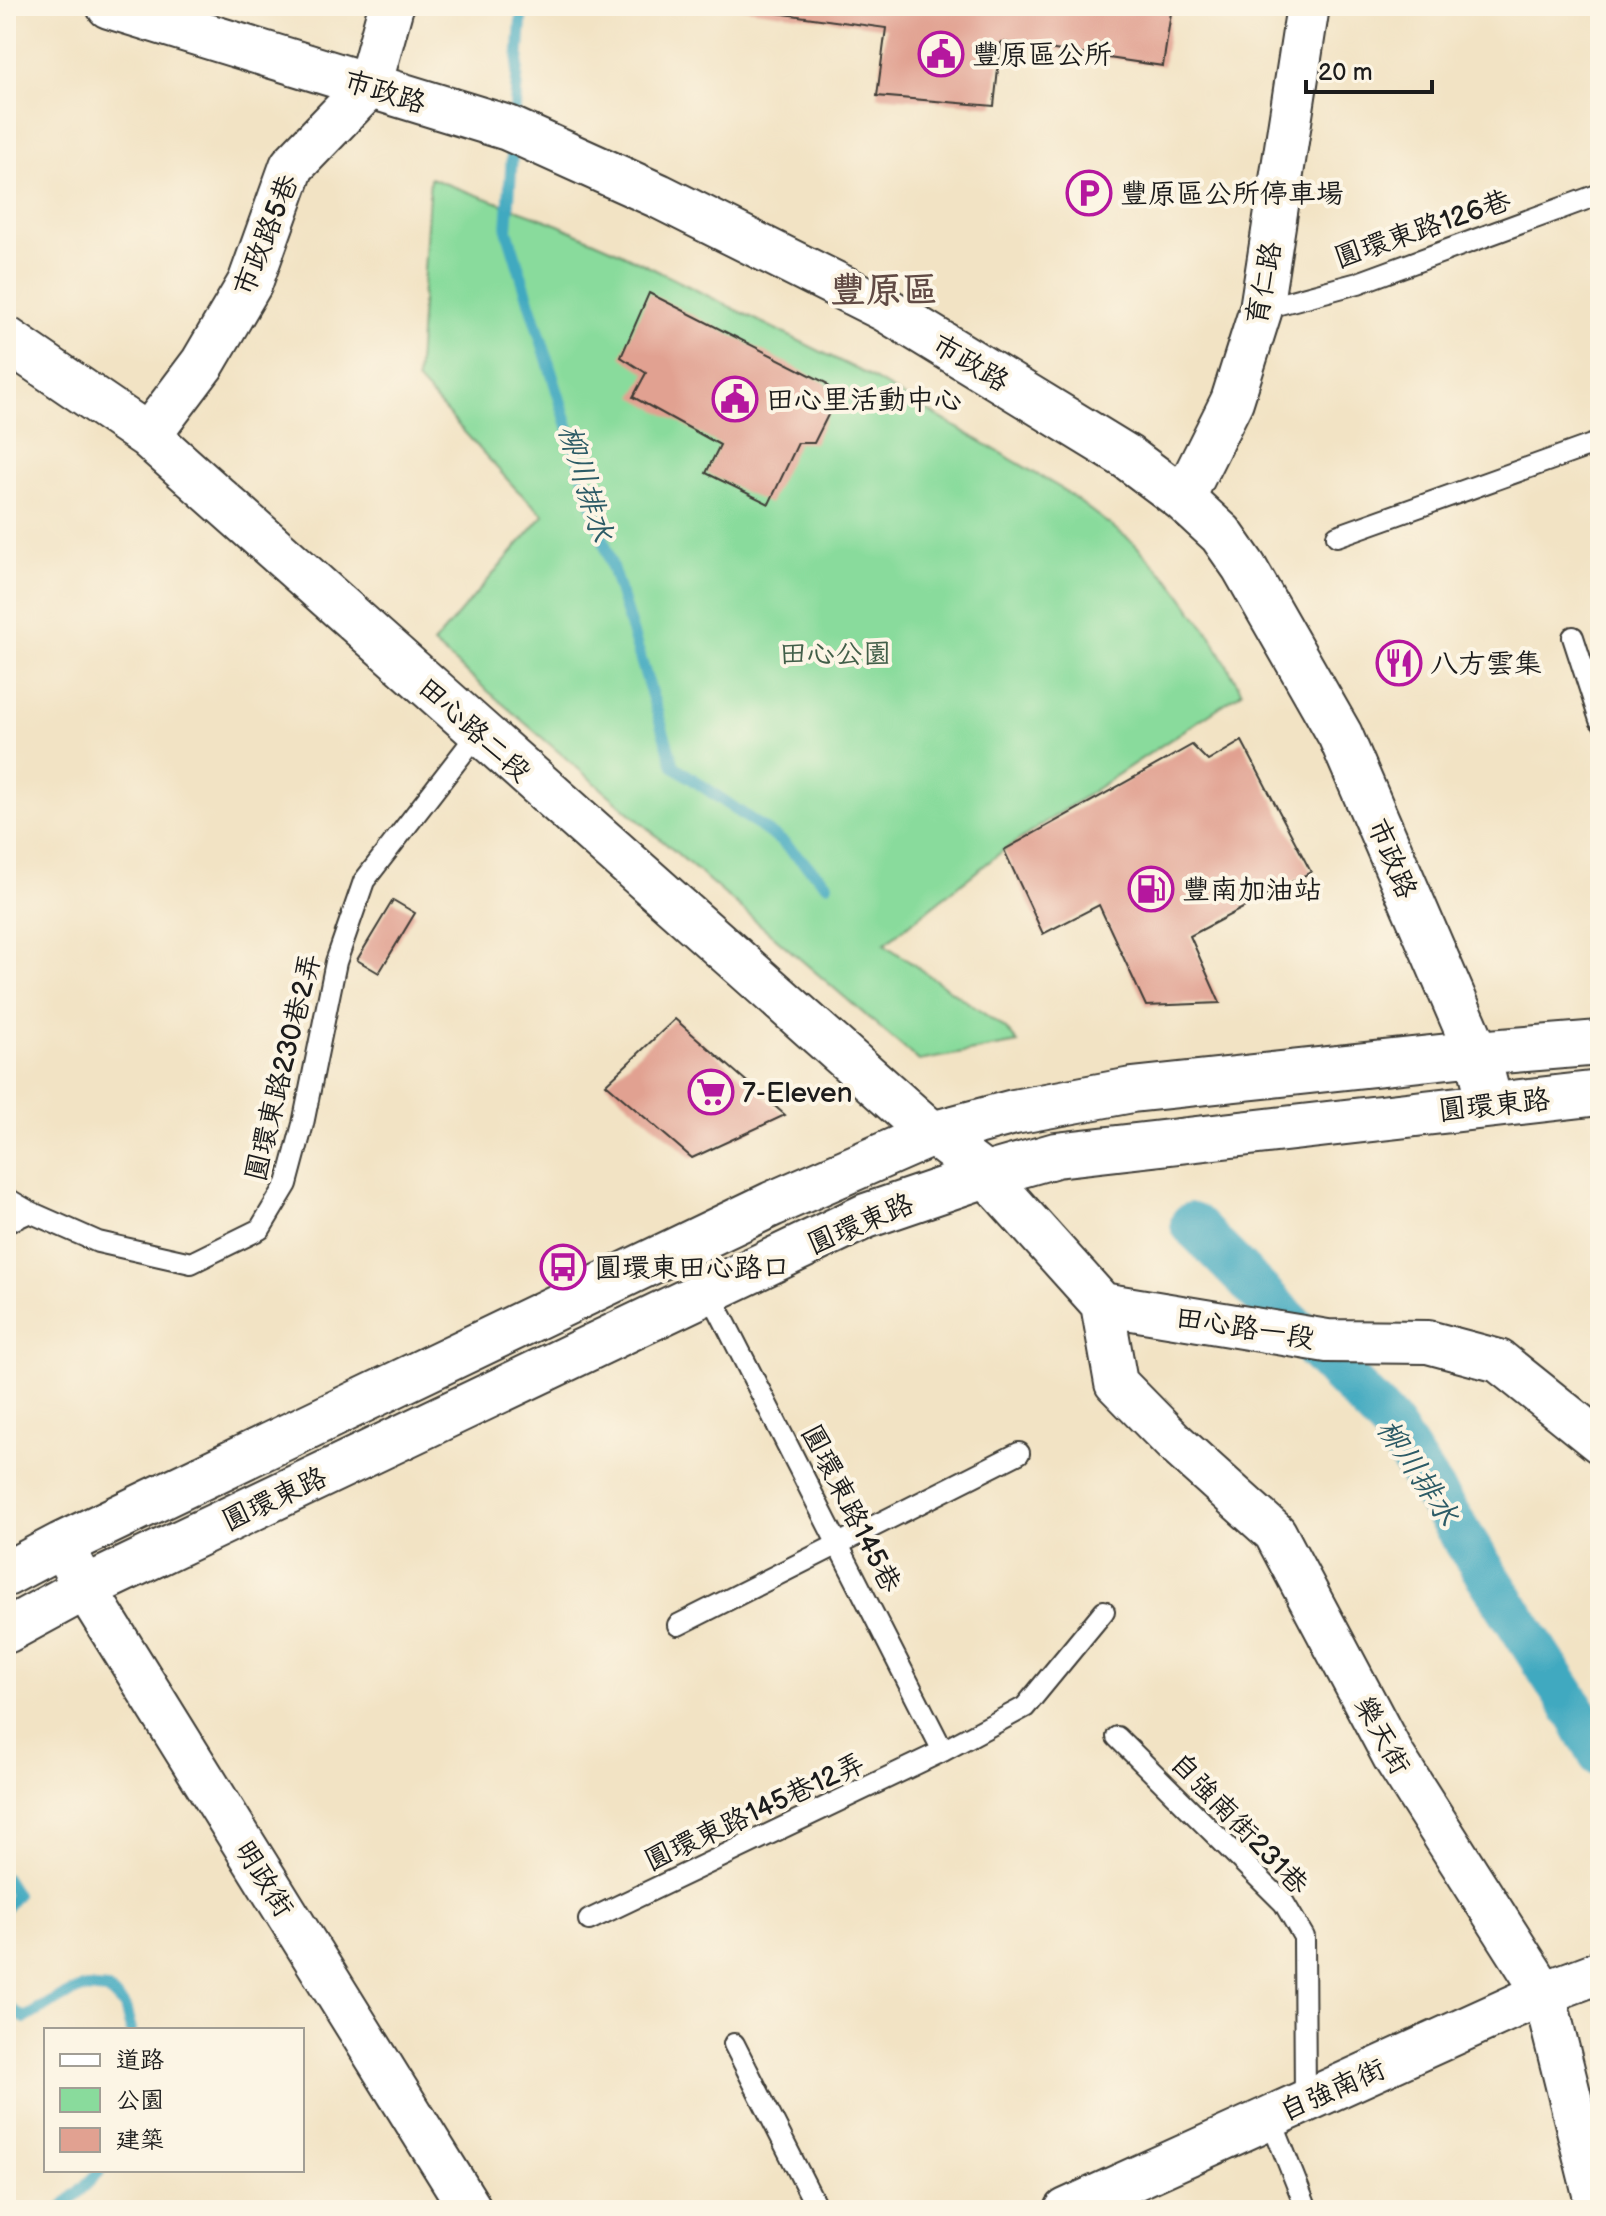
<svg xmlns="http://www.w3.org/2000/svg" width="1606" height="2216" font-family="'Balsamiq Sans','LXGW WenKai TC',sans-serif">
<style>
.green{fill:#89db9c;stroke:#527c5c;stroke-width:2}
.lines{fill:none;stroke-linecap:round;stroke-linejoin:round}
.stream{stroke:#40a9c0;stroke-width:12}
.canal{stroke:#40a9c0;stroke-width:44}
.building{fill:#e1a191}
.lane-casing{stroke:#3c3a35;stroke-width:24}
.street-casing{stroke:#3c3a35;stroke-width:46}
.secondary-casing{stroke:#3c3a35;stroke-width:48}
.primary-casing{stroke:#3c3a35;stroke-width:48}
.lane{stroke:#fff;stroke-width:20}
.street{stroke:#fff;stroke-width:42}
.secondary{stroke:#fff;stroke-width:44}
.primary{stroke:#fff;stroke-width:44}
.labels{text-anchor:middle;stroke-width:8;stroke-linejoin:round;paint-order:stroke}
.poi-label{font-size:28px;fill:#1c1c1c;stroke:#fcf5e5;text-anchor:start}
.street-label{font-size:28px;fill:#1c1c1c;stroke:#fcf5e5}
.park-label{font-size:28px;fill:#425f49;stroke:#fcf5e5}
.water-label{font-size:30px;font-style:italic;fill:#2c5b66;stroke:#fcf5e5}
.district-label{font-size:36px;font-weight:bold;fill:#614b45;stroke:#fcf5e5}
</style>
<rect width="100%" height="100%" fill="#fcf5e5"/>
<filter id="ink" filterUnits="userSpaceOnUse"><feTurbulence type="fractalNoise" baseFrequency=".0125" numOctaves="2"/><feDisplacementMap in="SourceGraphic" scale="16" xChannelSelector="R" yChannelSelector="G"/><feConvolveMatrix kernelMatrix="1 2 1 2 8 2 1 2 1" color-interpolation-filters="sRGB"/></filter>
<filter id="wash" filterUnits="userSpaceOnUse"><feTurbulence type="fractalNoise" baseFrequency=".006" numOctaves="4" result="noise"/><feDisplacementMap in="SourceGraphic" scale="32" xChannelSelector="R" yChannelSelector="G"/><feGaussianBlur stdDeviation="1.8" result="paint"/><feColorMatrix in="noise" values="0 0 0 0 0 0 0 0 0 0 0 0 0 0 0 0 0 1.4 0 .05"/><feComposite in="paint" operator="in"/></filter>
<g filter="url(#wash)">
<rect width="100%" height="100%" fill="#f2e3c4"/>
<path class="green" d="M430,178l119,43 64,28 247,122 202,118 72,54 39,41 38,52 31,56 -238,158 -120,94 122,85 12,14 -99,18 -486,-417 111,-129 -28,-26 -99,-109z"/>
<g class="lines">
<path class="stream" d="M514,122l8,-116
M513,140l-6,90 167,536 107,75 46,43
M6,1879l10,16 -10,12
M6,2007l19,11 27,-16 30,-14 26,2 17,17 6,23
M60,2210l41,-40"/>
<path class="canal" d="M1192,1224l196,198 189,292 23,41"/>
</g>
<g id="blocks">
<path class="building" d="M725,6h447l-9,60 -162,-24 -7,64 -117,-10 9,-68z
M649,293l177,90 9,18 -21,42h-16l-29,61 -63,-31 14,-28 -87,-48 13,-24 -25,-16z
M1242,741l69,131 -121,64 30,67 -74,3 -47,-101 -56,29 -39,-84 188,-105 16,16z
M393,900l22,13 -36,60 -22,-13z
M675,1019l110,96 -93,43 -86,-74z"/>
</g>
</g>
<g filter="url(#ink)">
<use href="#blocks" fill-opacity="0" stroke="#3c3a35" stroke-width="2"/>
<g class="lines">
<g class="lane-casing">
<path id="lane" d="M1261,309l97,-26 242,-89
M1337,536l263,-94
M1573,637l27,83
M6,1198l24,14
M6,1223l24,-11 68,30 93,21 69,-34 27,-45 16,-60 33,-162 28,-81 115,-149
M709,1291l234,460
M678,1625l341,-172
M1117,1737l167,166 20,34 1,165
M589,1920l354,-169 82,-44 79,-96
M734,2044l84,166
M1270,2117l37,93"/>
</g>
<g class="street-casing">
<path id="street" d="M1183,499l49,-98 29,-92 47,-303
M932,1134l54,41 116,129 225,37 101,1 71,19 101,81
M1102,1304l14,79 58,59 101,91 119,224 150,236 54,217
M61,1545l24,43 386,622
M1066,2210l478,-217 56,-21"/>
</g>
<g class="secondary-casing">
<path id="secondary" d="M109,6l399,122 151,68 226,113 242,148 56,42 38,35 23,33 96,168 137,318 13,50
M6,339l142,97 784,698
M148,436l55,-73 47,-80 42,-117 77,-80 22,-80"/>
</g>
<g class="primary-casing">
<path id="primary" d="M6,1574l55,-29 711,-341 160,-70 82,-22 118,-22 345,-37 123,-10
M6,1631l79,-43 781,-372 120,-41 70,-20 544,-62"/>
</g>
<use href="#lane" class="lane"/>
<use href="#street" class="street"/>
<use href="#secondary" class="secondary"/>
<use href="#primary" class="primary"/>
</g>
</g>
<defs>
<g id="civic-ring" transform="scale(2.3)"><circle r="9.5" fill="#fcf5e5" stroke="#b5179e" stroke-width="1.5"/><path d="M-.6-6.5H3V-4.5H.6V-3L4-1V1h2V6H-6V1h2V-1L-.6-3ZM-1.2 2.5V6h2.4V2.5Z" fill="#b5179e"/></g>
<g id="parking-ring" transform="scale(2.3)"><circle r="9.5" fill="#fcf5e5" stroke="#b5179e" stroke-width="1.5"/><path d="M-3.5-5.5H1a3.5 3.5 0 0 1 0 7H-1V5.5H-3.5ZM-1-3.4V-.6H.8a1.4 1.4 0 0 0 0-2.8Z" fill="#b5179e"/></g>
<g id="restaurant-ring" transform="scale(2.3)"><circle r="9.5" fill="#fcf5e5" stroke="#b5179e" stroke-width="1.5"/><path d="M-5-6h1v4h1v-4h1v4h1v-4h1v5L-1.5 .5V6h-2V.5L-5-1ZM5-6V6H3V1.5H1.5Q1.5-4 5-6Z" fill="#b5179e"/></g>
<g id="fuel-ring" transform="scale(2.3)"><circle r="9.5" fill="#fcf5e5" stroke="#b5179e" stroke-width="1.5"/><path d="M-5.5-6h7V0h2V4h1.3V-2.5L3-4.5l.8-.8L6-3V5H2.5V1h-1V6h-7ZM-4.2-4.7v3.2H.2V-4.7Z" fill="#b5179e"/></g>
<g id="supermarket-ring" transform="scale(2.3)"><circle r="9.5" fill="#fcf5e5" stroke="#b5179e" stroke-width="1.5"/><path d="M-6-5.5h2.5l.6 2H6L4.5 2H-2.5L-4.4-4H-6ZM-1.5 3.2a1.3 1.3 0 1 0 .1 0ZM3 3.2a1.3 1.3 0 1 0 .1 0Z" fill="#b5179e"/></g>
<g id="bus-ring" transform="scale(2.3)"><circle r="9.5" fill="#fcf5e5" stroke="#b5179e" stroke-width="1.5"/><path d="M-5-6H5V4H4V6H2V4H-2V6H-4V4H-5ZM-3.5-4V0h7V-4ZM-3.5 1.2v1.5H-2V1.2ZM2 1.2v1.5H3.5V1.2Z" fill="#b5179e"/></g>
</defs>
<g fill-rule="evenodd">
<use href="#civic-ring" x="941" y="54"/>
<use href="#parking-ring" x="1089" y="193"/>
<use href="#civic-ring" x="735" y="399"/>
<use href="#restaurant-ring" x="1399" y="663"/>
<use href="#fuel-ring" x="1151" y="889"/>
<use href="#supermarket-ring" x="711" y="1092"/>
<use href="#bus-ring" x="563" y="1267"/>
</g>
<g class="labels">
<g class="poi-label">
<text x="972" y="64">豐原區公所</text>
<text x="1120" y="203">豐原區公所停車場</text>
<text x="766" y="409">田心里活動中心</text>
<text x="1430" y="673">八方雲集</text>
<text x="1182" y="899">豐南加油站</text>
<text x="742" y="1102">7-Eleven</text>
<text x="594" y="1277">圓環東田心路口</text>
</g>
<g class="street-label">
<text transform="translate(385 91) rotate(17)" y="10">市政路</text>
<text transform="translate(1422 228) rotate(-19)" y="10">圓環東路126巷</text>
<text transform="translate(265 235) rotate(-68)" y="10">市政路5巷</text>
<text transform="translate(1263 283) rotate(-79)" y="10">育仁路</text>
<text transform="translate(971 362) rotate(31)" y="10">市政路</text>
<text transform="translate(475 729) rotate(42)" y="10">田心路二段</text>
<text transform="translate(1393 858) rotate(67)" y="10">市政路</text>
<text transform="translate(282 1067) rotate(-76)" y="10">圓環東路230巷2弄</text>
<text transform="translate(1494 1104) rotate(-6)" y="10">圓環東路</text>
<text transform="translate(860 1223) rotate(-23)" y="10">圓環東路</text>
<text transform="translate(1245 1327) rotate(9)" y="10">田心路一段</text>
<text transform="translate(274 1498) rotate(-25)" y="10">圓環東路</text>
<text transform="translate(852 1508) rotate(63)" y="10">圓環東路145巷</text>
<text transform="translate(1383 1735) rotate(61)" y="10">樂天街</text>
<text transform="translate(754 1811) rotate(-25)" y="10">圓環東路145巷12弄</text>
<text transform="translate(1240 1823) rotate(46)" y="10">自強南街231巷</text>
<text transform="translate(265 1878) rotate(58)" y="10">明政街</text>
<text transform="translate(1332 2089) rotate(-24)" y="10">自強南街</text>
</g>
<g class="park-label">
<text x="835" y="663">田心公園</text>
</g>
<g class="water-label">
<text transform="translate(586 483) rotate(73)" y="10">柳川排水</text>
<text transform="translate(1418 1472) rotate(56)" y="10">柳川排水</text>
</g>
<g class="district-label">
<text x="884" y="302">豐原區</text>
</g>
</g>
<rect width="1606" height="2216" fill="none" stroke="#fcf5e5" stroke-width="32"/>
<rect x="44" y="2028" width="260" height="144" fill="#fcf5e5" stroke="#a29e95" stroke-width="2"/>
<rect x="60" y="2054" width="40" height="12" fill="#ffffff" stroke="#a29e95" stroke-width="2"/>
<text x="116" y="2068" font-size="24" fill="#1c1c1c">道路</text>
<rect x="60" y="2088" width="40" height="24" fill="#89db9c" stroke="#a29e95" stroke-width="2"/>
<text x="116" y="2108" font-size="24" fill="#1c1c1c">公園</text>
<rect x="60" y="2128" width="40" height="24" fill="#e1a191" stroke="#a29e95" stroke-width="2"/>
<text x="116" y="2148" font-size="24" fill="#1c1c1c">建築</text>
<path d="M1306 80v12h126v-12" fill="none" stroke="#1c1c1c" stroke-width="4"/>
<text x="1318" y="80" font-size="24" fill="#1c1c1c" stroke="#fcf5e5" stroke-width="6" paint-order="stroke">20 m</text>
</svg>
